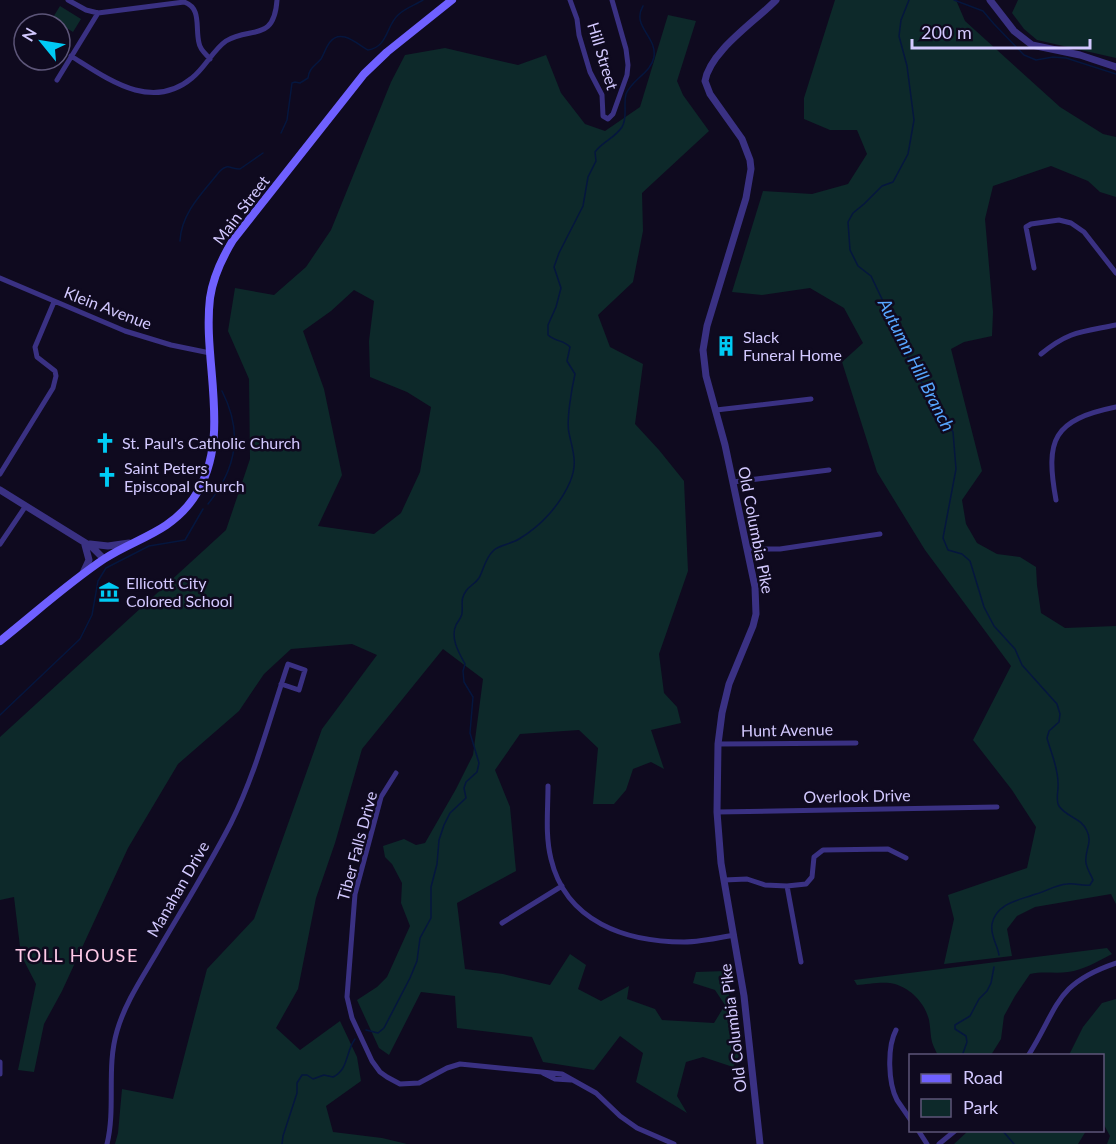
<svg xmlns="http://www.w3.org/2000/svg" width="1116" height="1144" font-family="Lato,sans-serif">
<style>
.green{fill:#0d292a;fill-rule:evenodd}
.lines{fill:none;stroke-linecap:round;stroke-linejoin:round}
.stream{stroke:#05163e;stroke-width:1.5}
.minor{stroke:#3a3183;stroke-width:5}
.tertiary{stroke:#3a3183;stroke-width:7}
.secondary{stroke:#6f60ff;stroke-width:8}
.labels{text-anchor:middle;stroke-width:5;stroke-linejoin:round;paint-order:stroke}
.street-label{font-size:16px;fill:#d3c9ff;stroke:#0f0a1f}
.poi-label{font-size:16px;fill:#d3c9ff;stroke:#0f0a1f;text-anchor:start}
.water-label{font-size:18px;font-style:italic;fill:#57a6ff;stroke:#0f0a1f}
.neighbourhood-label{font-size:18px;letter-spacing:1.5px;fill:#ffcbe8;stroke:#0f0a1f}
</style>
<rect width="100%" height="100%" fill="#0f0a1f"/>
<path class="green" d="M835,0h121l9,21 95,86 43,27 13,3v60l-16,-5 -12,-11 -37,-15 -58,20 -8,33 8,93 -1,24 -28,6 -13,7 31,122 -20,29 4,24 11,19 20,11 23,3 16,10 1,18 4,28 24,15 51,-2v278l-5,-10 -76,13 -18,9 -10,13 5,27 -68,8 10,-45 -6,-24 79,-27 9,-41 -24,-37 -39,-50 38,-74 -86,-116 -48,-78 -35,-110 21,-19 -19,-35 -34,-20 -48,7 -30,-3 31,-101 49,3 36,-10 19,-30 -10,-24h-27l-26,-11v-21z
M1018,0h98v58l-79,-18 -13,-11 -12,-16z
M60,6l21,13 -8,13 -21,-13z
M668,15l28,6 -19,60 6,14 26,36 -67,62 1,38 -10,51 -35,33 12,32 33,17 -8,60 24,26 25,31 4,90 -29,83 5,39 13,14 4,16 -30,7 13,39 -13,-7 -18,7 -7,21 -12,14h-21l5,-56 -19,-18 -59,4 -25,36 15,37 6,64 -59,32 8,66 38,5 47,11 20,-31 16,11 -8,24 23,12 28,-15 -2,13 28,10 7,11 52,3 11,-18 -10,-15 -22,-7 3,-11 29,-1 14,85 -6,11 -30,-10 -17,5 -9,34 10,17 -51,-31 7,-29 -23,-17 -26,34 -51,-8 -11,-25 -75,-9 -2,-32 -34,-4 -32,63 -10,-7 -22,-48 20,-13 10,-10 23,-51 -9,-23 1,-20 -10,-19 -7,-7 -2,-11 21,-7 12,6 9,-2 31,-54 17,-34 10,-76 -40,-30 -81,100 -27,94 -19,55 -18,91 -22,39 24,22 40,-29 17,36 4,24 -35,25 7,26 49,6 25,6h-292l3,-11 4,-44 51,10 34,-130 47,-50 68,-190 55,-74 -25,-11 -61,5 -27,25 -25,37 -61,53 -50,84 -66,143 -18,33 -10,48 -16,-2 18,-86 -15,-29 -7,-58 -14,3v-163l226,-207 24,-71 -1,-80 -21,-48 7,-43 39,7 32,-28 25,-37 60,-148 14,-27 40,-7 73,17 28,-10 15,38 24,31 20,7 35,-24zM354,290l20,11 -5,40 1,36 37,15 24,15 -11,65 -19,41 -27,21 -56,-8 24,-51 -18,-86 -21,-58 28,-20z
M1107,948l5,6c-14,7 -28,16 -44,18 -13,2 -25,-1 -38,2l-15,22 -11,20 -3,23 -10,16h-53c-9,-16 -6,-18 -9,-35 -4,-17 -18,-31 -34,-36 -10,-3 -27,0 -38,1l-3,-5z
M1116,999v145h-9l3,-8 -7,-13 -1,-67 -33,-1 14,-28 19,-24z
M968,1131v-1l118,1 -8,13h-124z"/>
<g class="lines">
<path class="stream" d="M909,0l-8,20 -2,16 8,30 7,54 -6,34 -15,28 -11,4 -18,18 -11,9 -5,9 2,28 8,16 13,10 21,44 3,13 25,47 33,52 3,37 -13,69 5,12 14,4 8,7 14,46 10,19 21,23 7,16 35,39 3,10 -1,8 -10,9 -2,7c4,15 11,29 11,45 1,7 -3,17 1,23 7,11 23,12 28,25 6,12 -3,20 -1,32 1,6 5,12 7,17l-3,5c-8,1 -15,-2 -23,-1 -12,1 -20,7 -31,10 -16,6 -40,9 -44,30 -2,12 5,19 7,31
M954,0l29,11 11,13 30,31 12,5 17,-3 13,1 50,16
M281,133l6,-13 5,-37 3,-1 5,1 8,-5c1,-10 7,-12 13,-19 3,-5 5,-12 9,-17 11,-14 27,2 38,8 20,-3 18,-24 30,-35 7,-7 17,-10 25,-15
M180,241c1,-28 23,-49 40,-70 8,-8 10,-2 20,-2l23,-16
M208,504c29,-36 35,-72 14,-113
M0,715l80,-76 12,-24 6,-34 8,-13 43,-22 36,-6 18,-31
M366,1030l12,3 6,-5 26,-50 7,-17 3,-23 11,-20v-31l6,-23 2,-24 5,-15 6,-12 16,-15 -2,-10 2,-6 11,-10 2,-9 -9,-30 3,-36 -9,-15 -1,-11 2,-7c-6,-11 -15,-26 -9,-39 2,-4 6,-8 6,-12 1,-8 -2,-14 4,-22 3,-5 9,-7 13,-13 5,-9 6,-20 15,-28 6,-5 17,-6 25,-11 22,-13 41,-34 51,-57 8,-19 3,-30 -1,-49 -3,-12 3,-46 6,-59l-8,-13 3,-14c-6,-7 -14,-5 -22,-12v-10l8,-18 5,-19 -7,-21 5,-14 24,-47 5,-29 8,-16 -1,-9c8,-11 20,-14 27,-25 6,-10 1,-22 4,-33 6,-15 25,-21 28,-37 3,-21 -23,-31 -11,-51
M962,1056l5,-14 -1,-6 -11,-7v-4l15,-9 9,-17 8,-8 4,-8 3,-16
M1002,1130l12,14
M282,1144l1,-8 14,-43v-10l5,-8h5l6,4 11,-4 9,2c16,-8 12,-24 22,-38"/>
<path class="minor" d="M68,0l18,10 12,3 86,-11c18,6 11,25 15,41 1,7 7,11 11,16
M570,0l7,19 2,16 11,37 12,23 1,21 5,3 5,-5 14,-39 1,-10 -2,-16 -14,-49
M71,56c37,23 80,56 121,22 13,-10 21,-28 34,-37 24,-15 48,2 51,-41
M57,80l41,-67
M1034,268l-8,-41 5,-3 28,-4 12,3 13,9 32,41
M0,278l125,53 46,14 39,8
M1041,354c28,-23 40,-22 75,-29
M716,410l95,-11
M0,474l53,-86 3,-12 -1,-5 -18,-14 -2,-10 19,-45
M733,482l96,-12
M1056,500c-11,-61 -3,-80 60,-93
M0,544l25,-37
M748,549h32l100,-15
M718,744l138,-1
M396,773l-15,24 -26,97 -8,103 5,21 20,43 8,11 7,5 13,7 19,-1 28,-15 13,-4 102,10 34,19 24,23 17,12 37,16
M548,786c0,24 -3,49 3,73 15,63 75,83 133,83 17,0 34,-4 50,-7
M717,812l280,-5
M724,880l23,-1 18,6 22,1 19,-2 6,-7 2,-20 9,-7 65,-1 18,9
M787,886l14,76
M502,923l60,-37
M896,1030c-9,17 -8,53 1,70 4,6 9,13 13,19
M1028,1056c31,-49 26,-72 88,-93
M0,1062v12
M543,1073l12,6 16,1
M918,1130l9,14
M107,1144c9,-37 -1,-76 10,-113 8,-28 25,-53 39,-77 25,-43 52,-86 75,-131 25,-50 39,-106 57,-159l17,6 -6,20 -18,-6
M939,1144l17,-14"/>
<path class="tertiary" d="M990,0l24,31 18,14 48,10 36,12
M0,490l92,57 12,12
M90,544l18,2 21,-3
M83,573l6,-13 -4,-15
M760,1144l-16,-148 -23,-133 -4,-51 1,-68 4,-31 7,-29 24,-58 3,-12 -1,-27 -30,-142 -19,-69 -3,-26 4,-24 39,-128 5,-29 -1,-9 -8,-21 -32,-45 -5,-13c5,-30 51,-60 71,-81"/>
<path class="secondary" d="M0,641c34,-27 68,-58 104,-82 32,-21 65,-26 89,-60 41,-59 9,-135 17,-201 3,-21 12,-40 23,-58l131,-166 23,-22 65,-52"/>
</g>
<defs>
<g id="building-bare" transform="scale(1.62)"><path d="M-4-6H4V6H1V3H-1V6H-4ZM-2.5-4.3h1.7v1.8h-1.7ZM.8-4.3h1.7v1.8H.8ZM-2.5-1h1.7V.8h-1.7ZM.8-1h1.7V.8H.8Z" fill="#00cbf4" stroke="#0f0a1f" stroke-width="2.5" paint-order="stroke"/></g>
<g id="church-bare" transform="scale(1.62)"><path d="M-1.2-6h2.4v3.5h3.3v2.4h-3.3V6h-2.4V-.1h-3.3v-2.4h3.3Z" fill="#00cbf4" stroke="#0f0a1f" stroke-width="2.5" paint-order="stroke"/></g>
<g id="museum-bare" transform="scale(1.62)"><path d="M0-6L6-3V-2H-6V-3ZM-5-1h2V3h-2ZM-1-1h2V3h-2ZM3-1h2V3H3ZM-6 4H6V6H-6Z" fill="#00cbf4" stroke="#0f0a1f" stroke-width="2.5" paint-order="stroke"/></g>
</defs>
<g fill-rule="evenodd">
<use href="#building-bare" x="726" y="346"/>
<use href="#church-bare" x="105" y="443"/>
<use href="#church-bare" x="107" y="477"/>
<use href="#museum-bare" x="109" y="592"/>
</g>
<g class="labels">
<g class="street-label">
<text transform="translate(603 56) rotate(73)" y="6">Hill Street</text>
<text transform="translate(241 210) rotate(-53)" y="6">Main Street</text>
<text transform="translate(108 308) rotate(21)" y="6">Klein Avenue</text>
<text transform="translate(756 530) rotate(79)" y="6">Old Columbia Pike</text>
<text transform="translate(787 730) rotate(-1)" y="6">Hunt Avenue</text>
<text transform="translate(857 796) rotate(-1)" y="6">Overlook Drive</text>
<text transform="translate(357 846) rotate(-75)" y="6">Tiber Falls Drive</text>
<text transform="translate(178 889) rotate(-60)" y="6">Manahan Drive</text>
<text transform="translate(733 1028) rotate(-97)" y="6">Old Columbia Pike</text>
</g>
<g class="poi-label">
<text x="743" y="343">Slack<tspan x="743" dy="18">Funeral Home</tspan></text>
<text x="122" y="449">St. Paul's Catholic Church</text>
<text x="124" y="474">Saint Peters<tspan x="124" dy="18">Episcopal Church</tspan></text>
<text x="126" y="589">Ellicott City<tspan x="126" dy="18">Colored School</tspan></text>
</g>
<g class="water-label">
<text transform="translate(916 365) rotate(63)" y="6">Autumn Hill Branch</text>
</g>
<g class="neighbourhood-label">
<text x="77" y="962">TOLL HOUSE</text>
</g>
</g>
<rect x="909" y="1054" width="195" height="78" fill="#0f0a1f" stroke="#5d5679" stroke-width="1.5"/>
<rect x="921" y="1074" width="30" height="9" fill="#6f60ff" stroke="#5d5679" stroke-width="1.5"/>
<text x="963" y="1084" font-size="18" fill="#d3c9ff">Road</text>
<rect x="921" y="1099" width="30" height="18" fill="#0d292a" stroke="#5d5679" stroke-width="1.5"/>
<text x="963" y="1114" font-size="18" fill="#d3c9ff">Park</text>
<g transform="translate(42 42) rotate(300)"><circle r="28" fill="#0f0a1f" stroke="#5d5679" stroke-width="1.5"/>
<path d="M0-4.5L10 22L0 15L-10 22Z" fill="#00cbf4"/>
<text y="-9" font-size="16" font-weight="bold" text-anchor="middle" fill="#d3c9ff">N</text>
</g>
<path d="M912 39v9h178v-9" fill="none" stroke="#d3c9ff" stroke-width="3"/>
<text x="921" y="39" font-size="18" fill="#d3c9ff" stroke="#0f0a1f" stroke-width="4.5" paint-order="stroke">200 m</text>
</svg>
